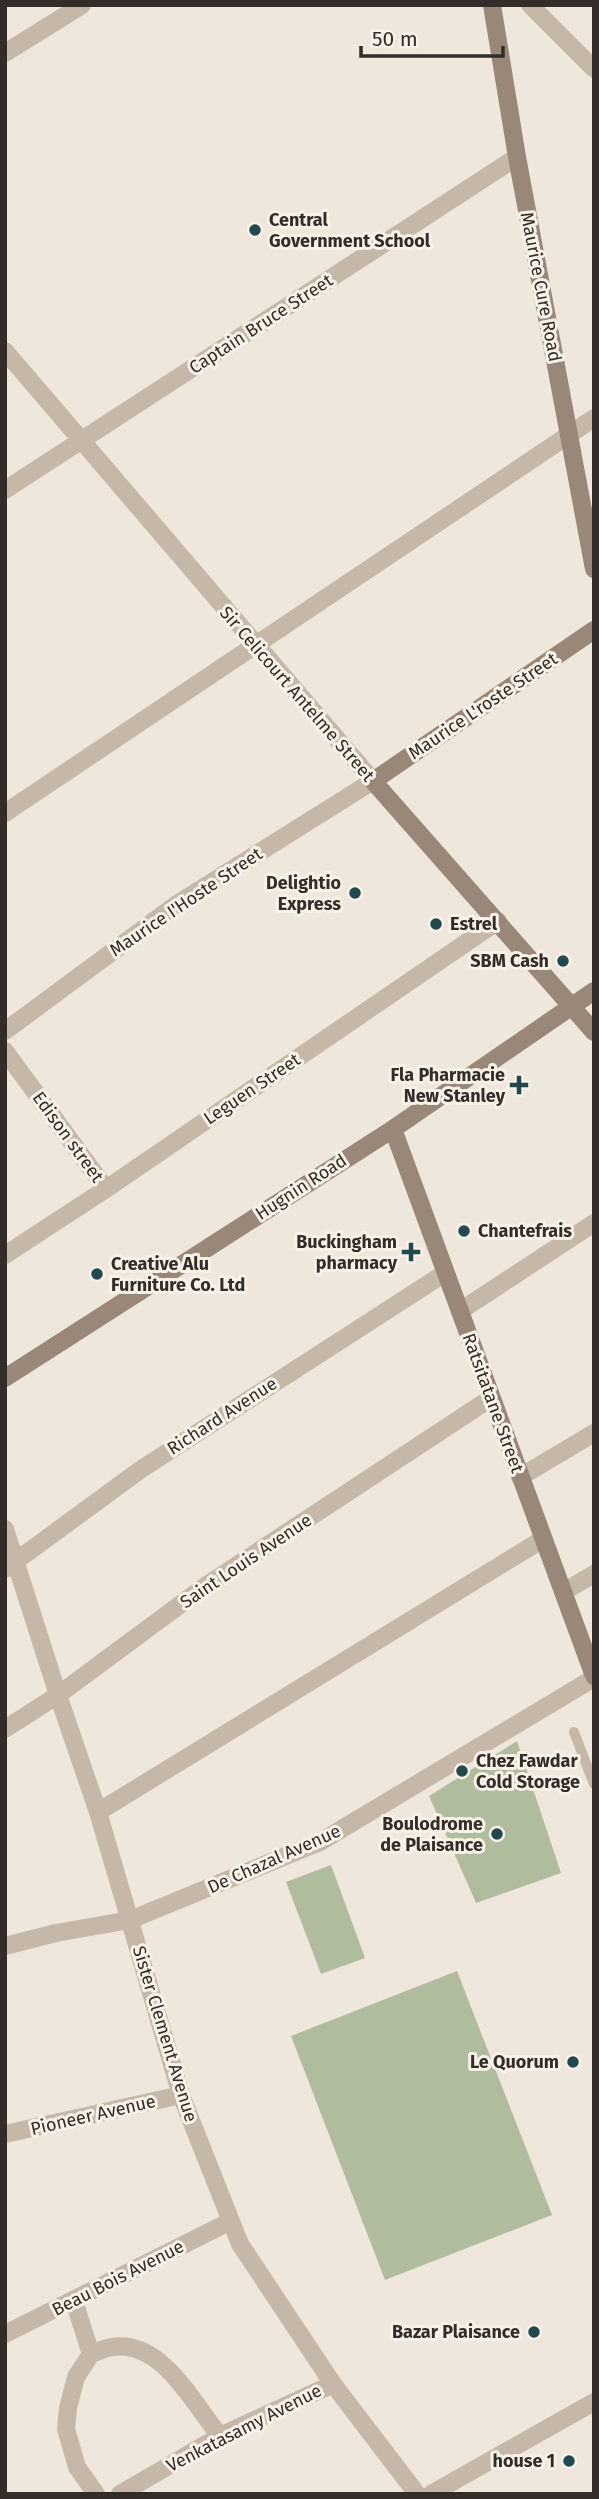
<svg xmlns="http://www.w3.org/2000/svg" width="599" height="2499" font-family="'Fira Sans',sans-serif">
<style>
.green{fill:#afbc9d}
.lines{fill:none;stroke-linecap:round;stroke-linejoin:round}
.lane{stroke:#c5b8a9;stroke-width:10}
.street{stroke:#c5b8a9;stroke-width:18}
.secondary{stroke:#99887a;stroke-width:18}
.poi-dot{fill:#224950;stroke:#f7f1e7;stroke-width:2.5}
.labels{text-anchor:middle;stroke-width:6;stroke-linejoin:round;paint-order:stroke}
.poi-label{font-size:18px;font-weight:bold;fill:#332c28;stroke:#f7f1e7;text-anchor:end}
.street-label{font-size:18px;fill:#332c28;stroke:#f7f1e7}
</style>
<rect width="100%" height="100%" fill="#efe7db"/>
<path class="green" d="M517,1741l44,132 -85,30 -47,-107z
M331,1865l34,93 -44,16 -35,-92z
M457,1971l95,244 -167,65 -94,-244z"/>
<g class="lines">
<path class="lane" d="M574,1732l20,52"/>
<path class="street" d="M530,5l64,64
M5,53l77,-48
M5,351l368,430 -196,123 -172,127
M5,490l512,-333
M5,813l589,-395
M5,1051l101,138
M5,1255l101,-66 392,-268
M460,1311l134,-88
M520,1477l74,-44
M5,1529l53,166 40,117 83,283 59,149 93,140 84,110
M5,1569l135,-99 305,-197
M563,1592l31,-18
M5,1729l53,-34 146,-108 287,-189
M98,1812l445,-273
M5,1946l51,-13 74,-13 190,-78 274,-164
M5,2134l176,-39
M74,2301l17,53 -15,23 -8,31 -2,21 11,38 19,27
M5,2334l224,-112
M91,2354c7,-3 14,-6 21,-7 50,-8 82,58 108,89
M120,2494l100,-58 113,-52
M431,2494l163,-92"/>
<path class="secondary" d="M492,5l25,152 77,412
M594,630l-221,151 221,251
M393,1129l201,547
M5,1378l388,-249 201,-138"/>
</g>
<g class="poi-dot">
<circle cx="255" cy="230" r="7"/>
<circle cx="355" cy="893" r="7"/>
<circle cx="436" cy="924" r="7"/>
<circle cx="563" cy="961" r="7"/>
<path d="M515.5 1074.5h7v7h7v7h-7v7h-7v-7h-7v-7h7z"/>
<circle cx="464" cy="1231" r="7"/>
<path d="M407.5 1241.5h7v7h7v7h-7v7h-7v-7h-7v-7h7z"/>
<circle cx="97" cy="1274" r="7"/>
<circle cx="462" cy="1771" r="7"/>
<circle cx="497" cy="1834" r="7"/>
<circle cx="573" cy="2062" r="7"/>
<circle cx="534" cy="2332" r="7"/>
<circle cx="569" cy="2461" r="7"/>
</g>
<g class="labels">
<g class="poi-label">
<text x="269" y="226" text-anchor="start">Central<tspan x="269" dy="21">Government School</tspan></text>
<text x="341" y="889">Delightio<tspan x="341" dy="21">Express</tspan></text>
<text x="450" y="930" text-anchor="start">Estrel</text>
<text x="549" y="967">SBM Cash</text>
<text x="505" y="1081">Fla Pharmacie<tspan x="505" dy="21">New Stanley</tspan></text>
<text x="478" y="1237" text-anchor="start">Chantefrais</text>
<text x="397" y="1248">Buckingham<tspan x="397" dy="21">pharmacy</tspan></text>
<text x="111" y="1270" text-anchor="start">Creative Alu<tspan x="111" dy="21">Furniture Co. Ltd</tspan></text>
<text x="476" y="1767" text-anchor="start">Chez Fawdar<tspan x="476" dy="21">Cold Storage</tspan></text>
<text x="483" y="1830">Boulodrome<tspan x="483" dy="21">de Plaisance</tspan></text>
<text x="559" y="2068">Le Quorum</text>
<text x="520" y="2338">Bazar Plaisance</text>
<text x="555" y="2467">house 1</text>
</g>
<g class="street-label">
<text transform="translate(541 287) rotate(79)" y="6">Maurice Cure Road</text>
<text transform="translate(261 324) rotate(-33)" y="6">Captain Bruce Street</text>
<text transform="translate(297 694) rotate(49)" y="6">Sir Celicourt Antelme Street</text>
<text transform="translate(483 706) rotate(-34)" y="6">Maurice L'roste Street</text>
<text transform="translate(186 902) rotate(-34)" y="6">Maurice I'Hoste Street</text>
<text transform="translate(252 1089) rotate(-34)" y="6">Leguen Street</text>
<text transform="translate(68 1137) rotate(54)" y="6">Edison street</text>
<text transform="translate(301 1187) rotate(-33)" y="6">Hugnin Road</text>
<text transform="translate(493 1403) rotate(70)" y="6">Ratsitatane Street</text>
<text transform="translate(222 1416) rotate(-33)" y="6">Richard Avenue</text>
<text transform="translate(246 1561) rotate(-34)" y="6">Saint Louis Avenue</text>
<text transform="translate(274 1859) rotate(-24)" y="6">De Chazal Avenue</text>
<text transform="translate(165 2034) rotate(73)" y="6">Sister Clement Avenue</text>
<text transform="translate(93 2115) rotate(-13)" y="6">Pioneer Avenue</text>
<text transform="translate(118 2278) rotate(-27)" y="6">Beau Bois Avenue</text>
<text transform="translate(244 2428) rotate(-27)" y="6">Venkatasamy Avenue</text>
</g>
</g>
<rect width="599" height="2499" fill="none" stroke="#332c28" stroke-width="14"/>
<path d="M361 46v10h142v-10" fill="none" stroke="#332c28" stroke-width="3.5"/>
<text x="372" y="46" font-size="21" fill="#332c28" stroke="#f7f1e7" stroke-width="5" paint-order="stroke">50 m</text>
</svg>
